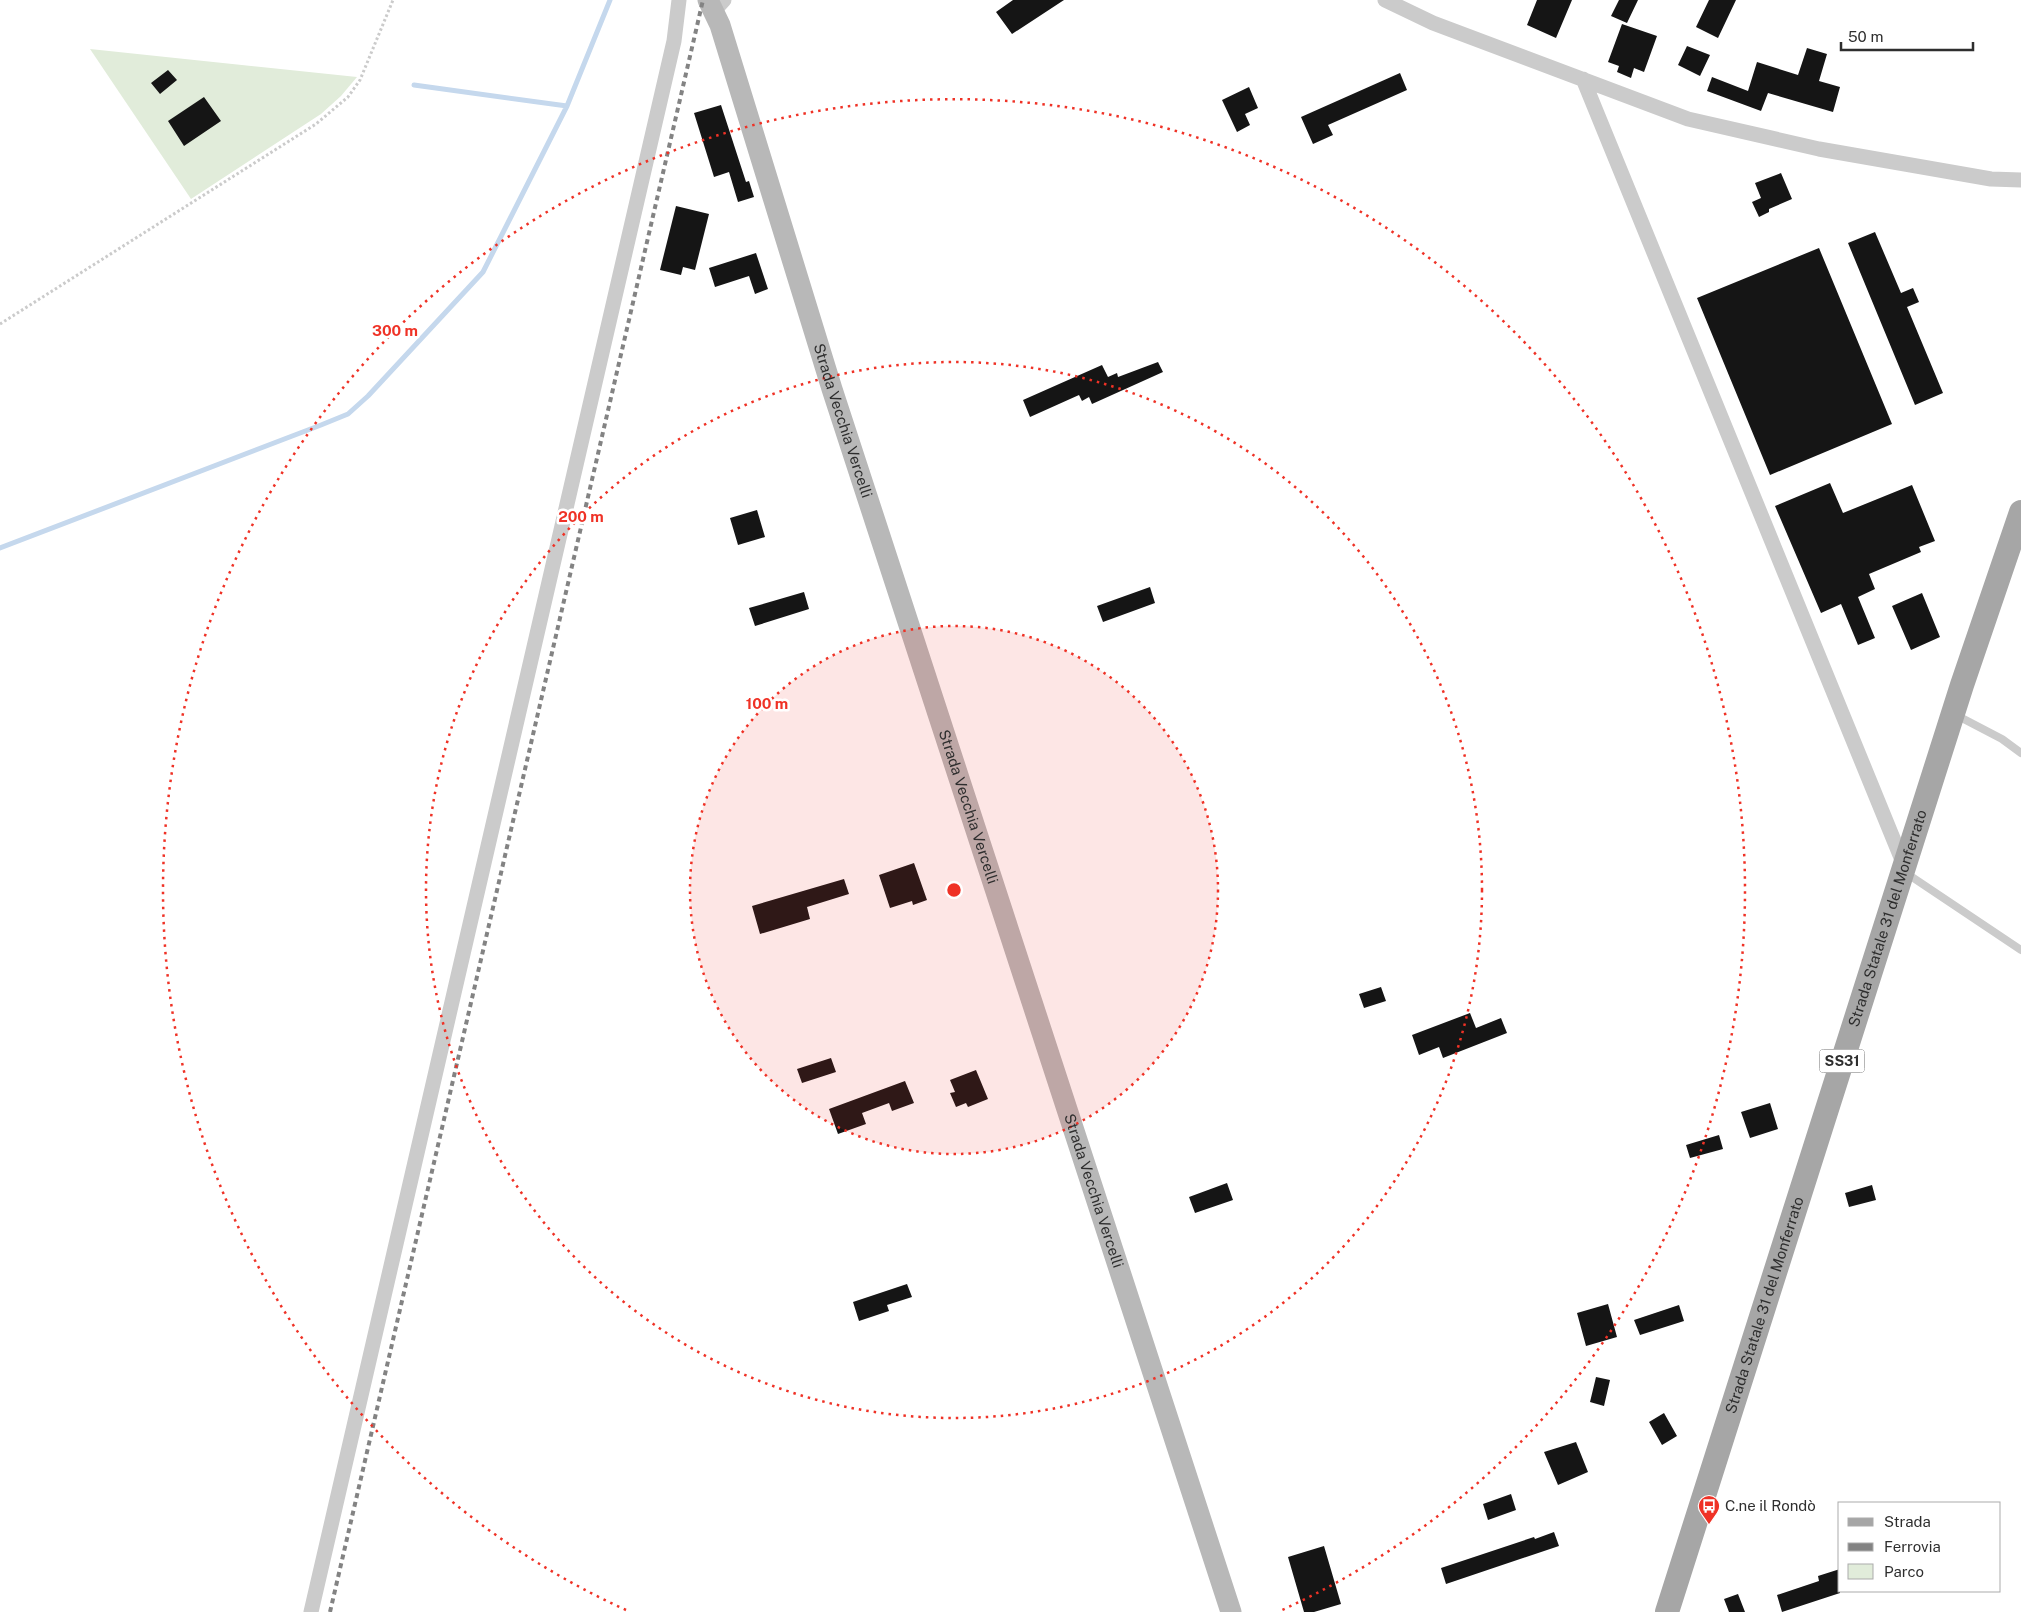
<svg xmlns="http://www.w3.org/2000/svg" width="2021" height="1612" font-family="'Public Sans',sans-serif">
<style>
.green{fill:#e1ecda}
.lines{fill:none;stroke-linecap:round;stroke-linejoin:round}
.stream{stroke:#c5d8ed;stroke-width:5}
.building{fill:#151515}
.path{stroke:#cbcbcb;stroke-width:3;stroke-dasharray:2.5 2.5;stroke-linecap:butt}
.lane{stroke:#cbcbcb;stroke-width:8}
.street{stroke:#cbcbcb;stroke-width:15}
.secondary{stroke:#b8b8b8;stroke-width:21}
.primary{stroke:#a6a6a6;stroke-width:24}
.rail{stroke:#838383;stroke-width:4;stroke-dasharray:5 4;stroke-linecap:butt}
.ring{fill:none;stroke:#ef3226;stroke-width:2.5;stroke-dasharray:2.5 5}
.labels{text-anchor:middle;stroke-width:5;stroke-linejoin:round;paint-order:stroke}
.shield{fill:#fff;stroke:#6d6d6d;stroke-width:1}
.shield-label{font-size:14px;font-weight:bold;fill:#2e2e2e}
.street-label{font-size:15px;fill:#2e2e2e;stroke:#fff}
.poi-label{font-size:15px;fill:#2e2e2e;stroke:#fff;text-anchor:start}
.centre{fill:#ef3226;stroke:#fff;stroke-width:2.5}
.ring-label{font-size:15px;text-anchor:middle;font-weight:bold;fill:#ef3226;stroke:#fff;stroke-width:5;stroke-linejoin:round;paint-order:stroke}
</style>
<rect width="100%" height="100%" fill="#fff"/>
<path class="green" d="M90,49l267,28 -16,19 -20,18 -130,85z"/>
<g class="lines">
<path class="stream" d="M414,85l153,21
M0,548l321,-123 27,-11 20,-18 115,-124 84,-166 43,-106"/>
</g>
<path class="building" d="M1013,0h51l-52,34 -16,-22z
M1537,0h35l-16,38 -29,-13z
M1619,0h19l-11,23 -16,-7z
M1709,0h27l-18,38 -22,-11z
M1622,24l35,12 -13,36 -10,-4 -3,10 -14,-6 2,-6 -11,-4z
M1687,46l23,9 -10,21 -22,-11z
M1807,48l20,6 -8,27 21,6 -7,25 -65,-19 -7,18 -54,-20 5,-14 36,14 9,-29 41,13z
M168,70l9,10 -17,14 -9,-11z
M1400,73l7,17 -79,35 5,10 -20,9 -12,-27z
M1249,87l9,21 -13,6 5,11 -13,7 -15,-32z
M204,97l17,24 -37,25 -16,-25z
M721,105l25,77 3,-1 5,16 -16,5 -9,-30 -15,5 -20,-64z
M1781,173l11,26 -23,10v3l-10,5 -7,-15 9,-4 -6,-15z
M676,206l33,8 -14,56 -12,-3 -2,8 -21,-5z
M1875,232l26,61 12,-5 6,14 -12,5 36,86 -28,12 -67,-162z
M1819,248l73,176 -122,51 -73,-177z
M756,253l12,36 -13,5 -6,-18 -34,11 -6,-19z
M1158,362l5,10 -71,32 -3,-7 -7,4 -3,-6 -49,22 -7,-17 79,-35 6,12 9,-4 1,4z
M1830,483l13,30 69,-28 23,56 -16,6 2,5 -52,22 6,15 -17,8 17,41 -17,7 -17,-41 -20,9 -46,-107z
M757,510l8,27 -27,8 -8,-27z
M1150,587l5,16 -52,19 -6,-16z
M804,592l5,17 -54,17 -6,-18z
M1922,593l18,44 -29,13 -19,-44z
M914,863l13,37 -14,5 -1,-4 -22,7 -11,-33z
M844,879l5,15 -42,13 3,12 -50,15 -8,-28z
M1381,987l5,14 -22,7 -5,-14z
M1470,1013l6,15 25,-10 6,15 -64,25 -4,-11 -20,8 -7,-20z
M831,1058l5,14 -34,11 -5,-14z
M976,1070l12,29 -20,8 -2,-4 -10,4 -6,-14 5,-1 -5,-12z
M905,1081l9,22 -22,8 -3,-8 -27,10 4,11 -28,10 -9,-25z
M1770,1103l8,26 -28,9 -9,-26z
M1719,1135l4,14 -33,9 -4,-13z
M1227,1183l6,17 -38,13 -6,-16z
M1872,1185l4,15 -27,7 -4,-14z
M907,1284l5,13 -25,8 2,6 -30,10 -6,-19z
M1608,1304l9,33 -31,9 -9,-33z
M1679,1305l5,16 -44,14 -6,-15z
M1596,1377l14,3 -6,26 -14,-4z
M1664,1413l13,23 -15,9 -13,-23z
M1576,1442l12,30 -30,13 -14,-33z
M1511,1494l5,16 -28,10 -5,-16z
M1554,1532l5,14 -113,38 -5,-16 93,-31 1,2z
M1324,1546l17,58 -27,8h-10l-16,-55z
M1840,1569v24l-58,19 -5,-17 42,-14 -1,-5z
M1738,1594l7,18h-16l-5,-13z"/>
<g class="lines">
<path class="path" d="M0,324l316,-200 32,-27 12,-17 33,-80"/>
<path class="lane" d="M1956,715l46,24 19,14
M1906,873l115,77"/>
<path class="street" d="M1385,0l48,23 255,96 131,30 172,30 30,1
M714,11l10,-11
M1583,79l321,786
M311,1612l363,-1571 5,-41"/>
<path class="secondary" id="s1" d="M708,0l12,25 112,364 399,1223"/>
<path class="primary" id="s2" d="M1667,1612l295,-927 59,-173"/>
<path class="rail" d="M330,1612l373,-1612"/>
</g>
<circle cx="954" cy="890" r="264" fill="#ef3226" fill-opacity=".12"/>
<g class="ring">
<circle cx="954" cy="890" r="264"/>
<circle cx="954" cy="890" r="528"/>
<path d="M626 1610A791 791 0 1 1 1282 1610"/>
</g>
<defs>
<g id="bus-pin" transform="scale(1.125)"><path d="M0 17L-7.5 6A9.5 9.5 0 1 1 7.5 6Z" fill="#ef3226" stroke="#fff"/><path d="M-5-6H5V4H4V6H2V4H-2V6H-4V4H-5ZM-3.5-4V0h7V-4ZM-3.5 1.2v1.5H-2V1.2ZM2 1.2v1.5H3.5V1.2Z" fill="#fff"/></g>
</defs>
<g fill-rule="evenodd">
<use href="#bus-pin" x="1709" y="1506"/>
</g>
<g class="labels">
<rect class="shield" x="1819.5" y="1049.5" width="45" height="23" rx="4"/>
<g class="shield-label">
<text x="1842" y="1066">SS31</text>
</g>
<g class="street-label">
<text dy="5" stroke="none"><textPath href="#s1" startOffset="442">Strada Vecchia Vercelli</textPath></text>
<text dy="5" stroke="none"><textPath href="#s1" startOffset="848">Strada Vecchia Vercelli</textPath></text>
<text dy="5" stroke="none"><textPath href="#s2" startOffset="728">Strada Statale 31 del Monferrato</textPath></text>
<text dy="5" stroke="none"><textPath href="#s1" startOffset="1252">Strada Vecchia Vercelli</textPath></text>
<text dy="5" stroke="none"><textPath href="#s2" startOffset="322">Strada Statale 31 del Monferrato</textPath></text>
</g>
<g class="poi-label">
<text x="1725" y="1511">C.ne il Rondò</text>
</g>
</g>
<circle cx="954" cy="890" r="8" class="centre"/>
<g class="ring-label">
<text x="395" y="336">300 m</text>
<text x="581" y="522">200 m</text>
<text x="767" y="709">100 m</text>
</g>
<rect x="1838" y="1502" width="162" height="90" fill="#ffffff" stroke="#ababab"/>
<rect x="1848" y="1518" width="25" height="8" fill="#a6a6a6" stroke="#ababab"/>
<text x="1884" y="1527" font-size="15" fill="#2e2e2e">Strada</text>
<rect x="1848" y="1543" width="25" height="8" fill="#838383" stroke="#ababab"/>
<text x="1884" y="1552" font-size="15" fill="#2e2e2e">Ferrovia</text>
<rect x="1848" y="1564" width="25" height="15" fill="#e1ecda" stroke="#ababab"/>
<text x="1884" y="1577" font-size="15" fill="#2e2e2e">Parco</text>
<path d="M1841 42v8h132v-8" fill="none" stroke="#2e2e2e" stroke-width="2.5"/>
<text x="1848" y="42" font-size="15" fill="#2e2e2e" stroke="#ffffff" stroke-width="4" paint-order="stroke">50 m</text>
</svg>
